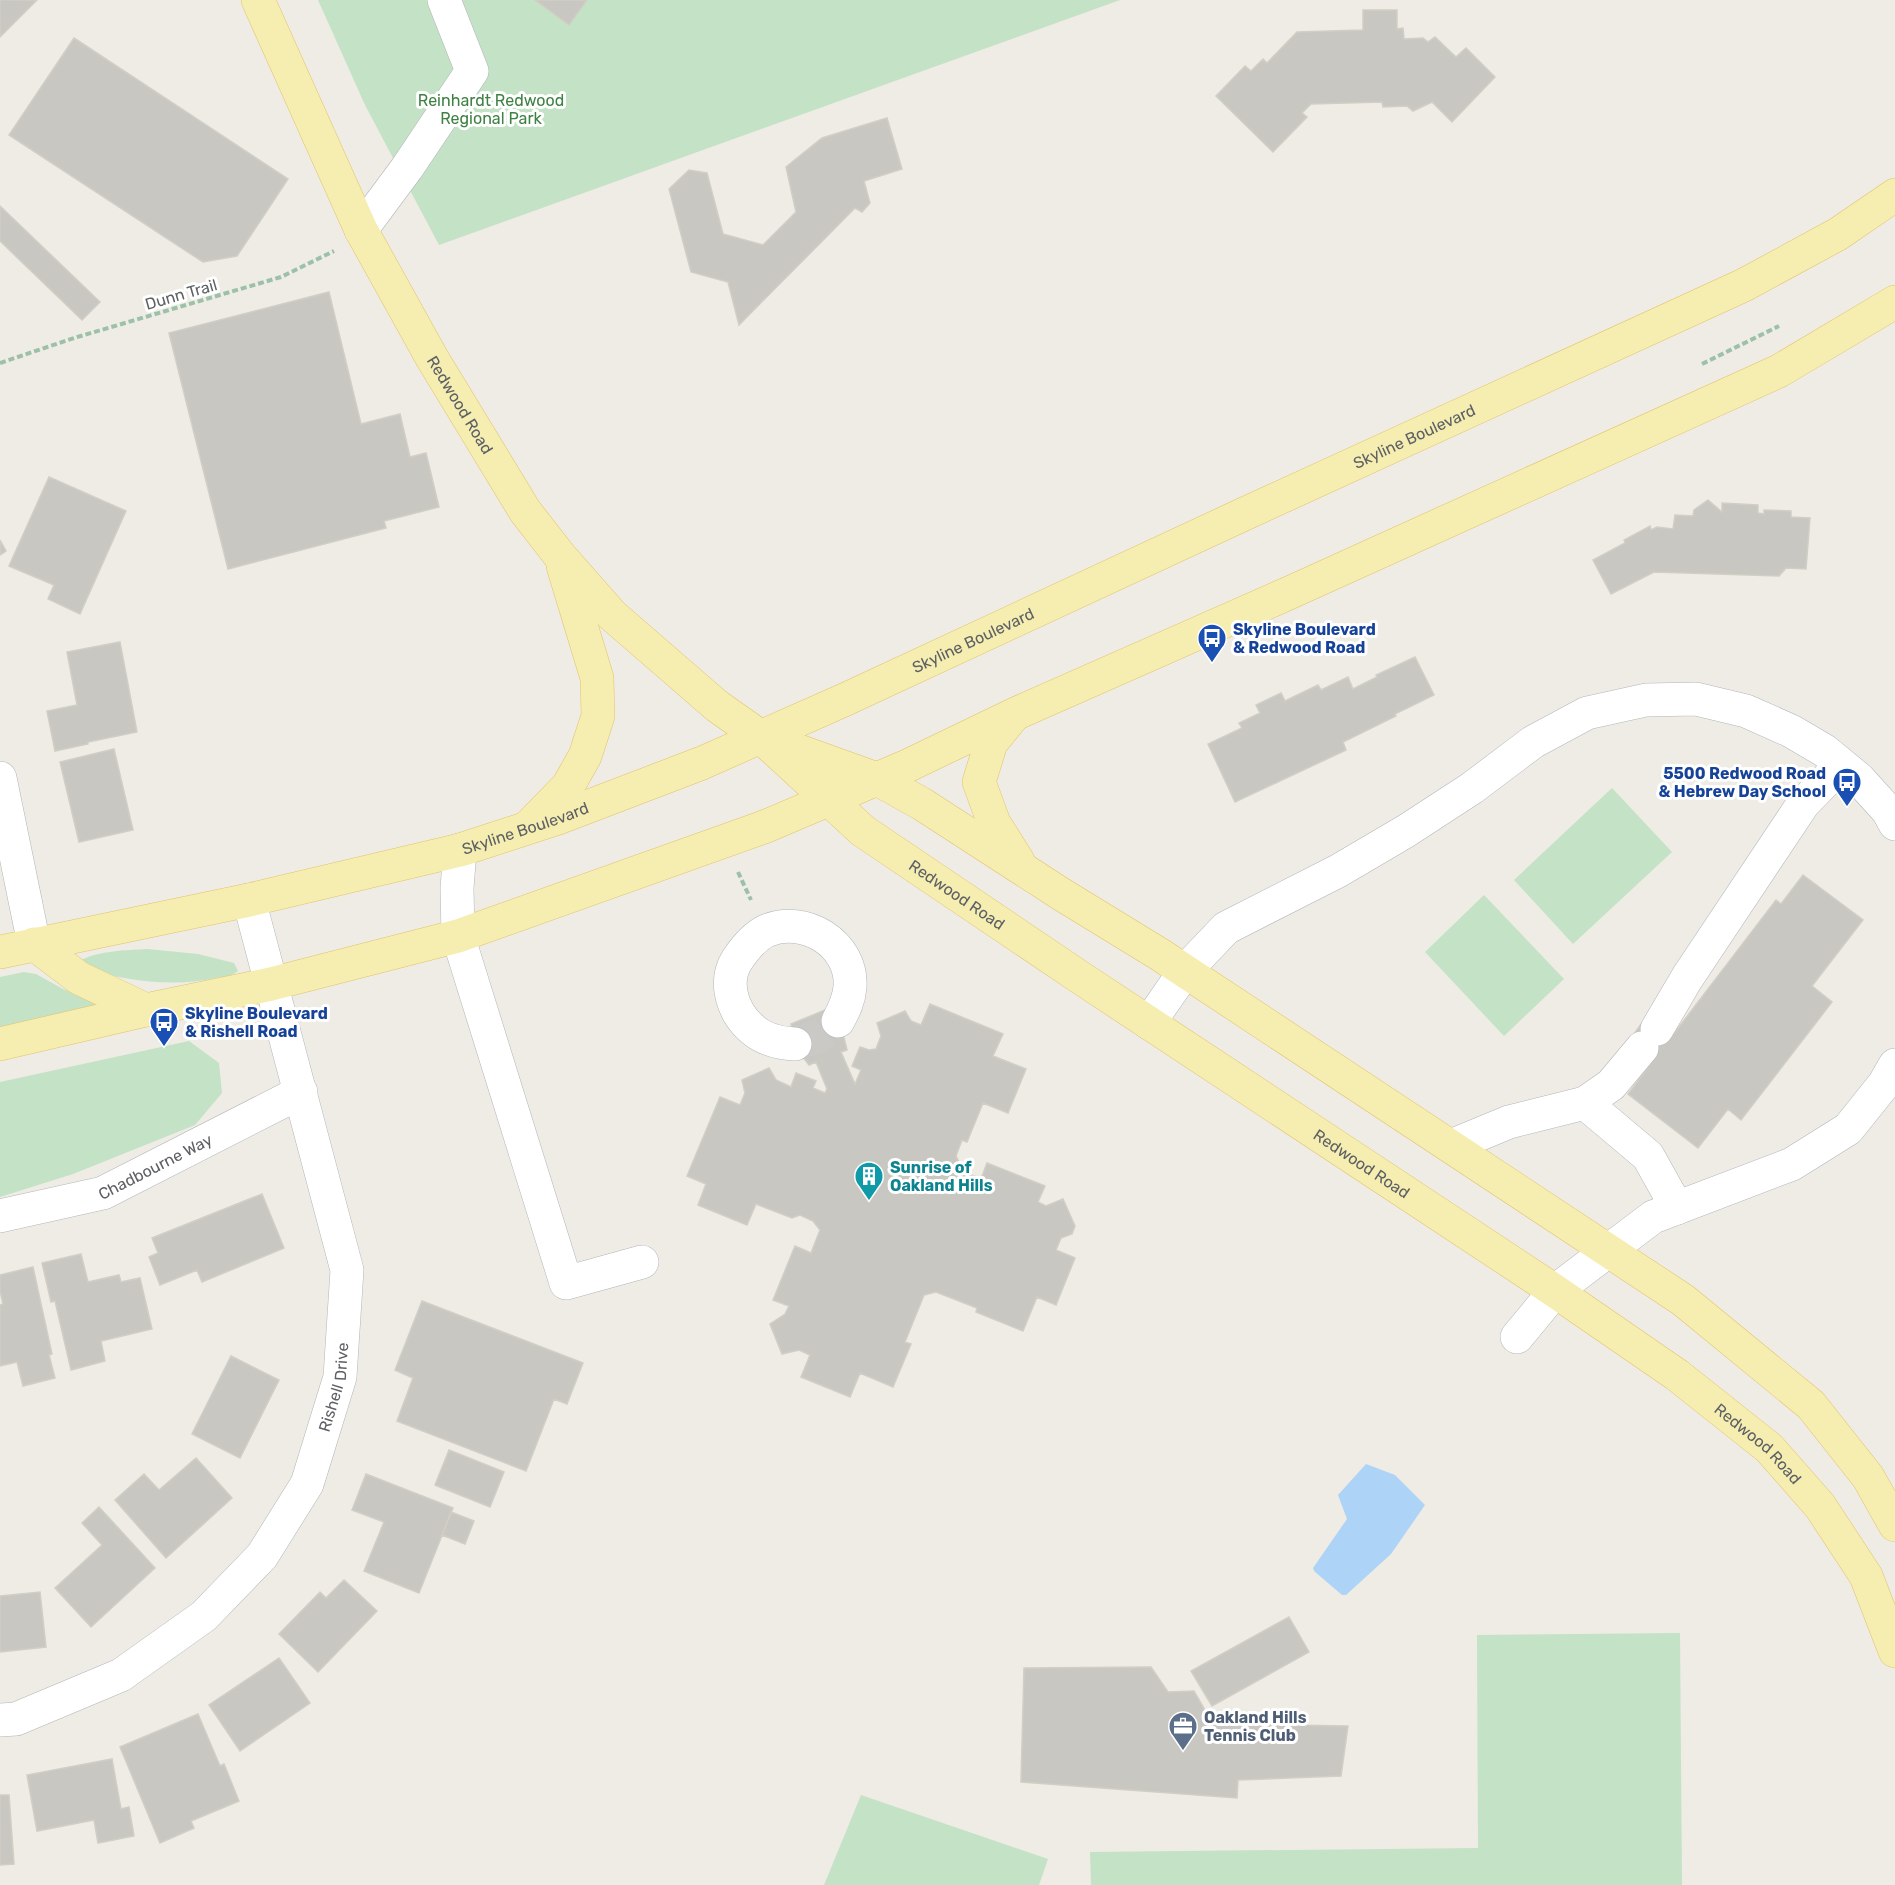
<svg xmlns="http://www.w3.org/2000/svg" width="1895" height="1885" font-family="Rubik,sans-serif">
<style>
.green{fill:#c4e2c5}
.water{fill:#add4f6}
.building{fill:#c9c7c2;stroke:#d2cec4;stroke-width:1.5}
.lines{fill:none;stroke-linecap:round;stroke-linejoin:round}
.minor-tunnel{stroke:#cac9c5;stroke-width:33;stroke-dasharray:33 16;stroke-linecap:butt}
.minor-casing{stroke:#b2b5b9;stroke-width:34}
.major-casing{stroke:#e2c369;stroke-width:34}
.path{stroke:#9dc1a8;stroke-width:4;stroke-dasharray:6 3;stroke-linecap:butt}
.minor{stroke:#fff;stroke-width:33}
.major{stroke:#f6edb1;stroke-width:33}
.labels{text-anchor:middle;stroke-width:6;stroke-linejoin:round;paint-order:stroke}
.park-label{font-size:16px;fill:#3f8143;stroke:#fff}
.street-label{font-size:16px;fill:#5d6064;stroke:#fff}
.transit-label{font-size:16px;font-weight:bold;fill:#164399;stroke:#fff;text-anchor:start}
.culture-label{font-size:16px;font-weight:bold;fill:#0d838f;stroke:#fff;text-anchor:start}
.service-label{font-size:16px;font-weight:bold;fill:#4e5e75;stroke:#fff;text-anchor:start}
</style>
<rect width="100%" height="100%" fill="#eeece5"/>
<path class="green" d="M318,0h802l-681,245 -74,-140z
M1612,788l60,64 -99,92 -59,-64z
M1484,895l80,84 -60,57 -79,-84z
M147,949l51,5 36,9 4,8c-6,5 -14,6 -22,7 -46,10 -89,2 -134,-9l-2,-8c15,-10 49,-11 67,-12z
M24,972l12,2 27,15 38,15 -101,23v-50z
M189,1041l30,22 3,30 -27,32 -122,49 -73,23v-115z
M1680,1633l2,252h-591l-1,-33 388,-4 -1,-213z
M861,1795l187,64 -9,26h-215z"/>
<path class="water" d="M1366,1464l29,11 30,30 -34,49 -45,41h-4l-28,-24 -1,-3 34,-49 -9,-24z"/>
<path class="building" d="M0,0h37l-37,37z
M535,0h52l-18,25z
M1363,10h34v19l6,-1 1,11 19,-1 5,4 7,-5 21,20 10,-9 29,29 -43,45 -20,-20 -19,9 -6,-5 -24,1 -1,-5 -71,2 -9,9 5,4 -34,35 -57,-56 29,-30 6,5 12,-12 4,4 30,-31 66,-2z
M74,38l214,141 -51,77 -34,6 -194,-127z
M887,118l15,51 -38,12 6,22 -8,9 -7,-4 -116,117 -11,-43 -37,-10 -22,-83 20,-19 18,3 16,61 40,11 33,-33 -10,-45 36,-29z
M0,206l100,96 -18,18 -82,-79z
M329,292l32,132 39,-10 10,43 16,-4 13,54 -55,14 2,7 -158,41 -59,-236z
M49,477l77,34 -46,103 -32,-15 6,-14 -45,-19z
M1708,500l14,12v-9l36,2v8l6,1v-4l27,1v6l19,1 -4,51 -20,-1 -7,8 -125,-4 -43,22 -18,-34 32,-17 -1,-3 26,-14 1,4 6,-3 16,2 2,-14 18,1 1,-6z
M0,540l6,11 -6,4z
M120,642l17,90 -49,10v2l-33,7 -8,-40 30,-6 -10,-53z
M1415,657l19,38 -39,19 1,2 -53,26 3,8 -111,52 -27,-58 34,-16 -3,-5 21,-10 -4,-8 25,-12 4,8 33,-16 3,5 27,-13 5,12 24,-12 -1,-2z
M114,749l19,81 -54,12 -19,-80z
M1803,875l60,45 -51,66 20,16 -91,118 -13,-11 -30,39 -70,-54 28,-37 -25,-19 13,-18 25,20 107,-140 5,4z
M930,1004l73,30 -10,22 33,13 -18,44 -25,-10 -16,39 -5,-2 -6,16 8,16 17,7 6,-16 58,23 -7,16 8,4 17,-7 12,27 -3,8 -11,4 -5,12 19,8 -19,47 -19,-8 -14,34 -47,-19 1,-4 -41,-16 -12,3 -19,47 6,2 -18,43 -33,-14 -10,24 -49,-20 9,-22 -11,-5 -17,4 -12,-30 15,-10 4,-8 -16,-6 22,-54 16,7 9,-23 -7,-9 -13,-6 -8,3 -36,-14 -9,21 -49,-20 8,-21 -19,-8 33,-79 20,8 5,-12 -3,-13 27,-12 7,12 15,7 5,-14 20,8 -3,7 12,5 2,-4 -11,-27 -7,3 -13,-17 -5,-24 39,-16 12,21 5,21 -6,2 14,32 6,-14 -9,-4 8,-19 9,3 7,-1 5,-13 -4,-13 28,-12 6,10 10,4z
M262,1194l22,54 -82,34 -5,-12 -37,15 -11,-28 9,-4 -6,-15z
M81,1254l7,28 31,-7 2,7 19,-4 12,51 -51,12 4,20 -34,9 -16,-69 -4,1 -9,-39z
M33,1267l19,87 -3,1 6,23 -32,8 -6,-24 -17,4v-61l3,-1 -3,-13v-16z
M422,1301l161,62 -16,41 -13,-5 -28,72 -129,-50 16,-43 -18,-8z
M231,1356l48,24 -39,78 -48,-24z
M449,1450l55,22 -14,35 -55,-22z
M196,1458l36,40 -66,60 -51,-58 29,-26 15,16z
M366,1474l87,34 -34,85 -55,-22 20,-49 -32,-12z
M99,1507l56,61 -64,59 -36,-39 47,-43 -20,-22z
M451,1512l23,9 -9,23 -23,-9z
M344,1580l33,31 -59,61 -39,-38 41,-42 6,6z
M40,1592l6,55 -46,5v-56z
M1289,1617l20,35 -97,54 -21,-35z
M279,1658l31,45 -70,48 -31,-46z
M1151,1667l17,25 26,-1 19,33 135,2 -7,50 -103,4 -1,18 -216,-16 3,-114z
M198,1714l22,52 4,-2 15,37 -48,20 3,7 -34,15 -40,-96z
M112,1759l9,50 8,-2 5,29 -36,7 -4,-23 -57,11 -10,-56z
M0,1795h9l5,69 -14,1z"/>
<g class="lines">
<path class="minor-tunnel" d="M795,1044l24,-8 19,-15"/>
<g class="minor-casing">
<g id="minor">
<path d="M361,230l46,-62 65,-97 -28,-71"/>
<path d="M0,778l34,166"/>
<path d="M460,850l-3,38 1,48 108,347 76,-21"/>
<path d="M1149,1023l36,-52 41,-43 112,-57 68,-40 66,-43 61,-46 54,-29 59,-13 50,-1 50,12 45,20 34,20 34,28 29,32 7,13"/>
<path d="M1657,1029l30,-51 116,-174 38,-39"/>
<path d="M795,1044c-25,-1 -44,-10 -57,-32 -9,-17 -11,-36 -1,-52 8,-12 17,-23 29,-29 38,-17 87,13 84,56 -1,13 -6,23 -12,34"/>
<path d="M1585,1103l63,53 29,52"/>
<path d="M1451,1146l58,-24 76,-19 26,-18 31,-37"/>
<path id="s1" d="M0,1216l103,-23 198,-101"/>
<path d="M1517,1337l38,-46 98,-74 139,-53 56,-35 36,-45 11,-19"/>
<path id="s2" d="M0,1720l16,-1 105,-44 83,-59 58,-60 45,-72 33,-107 7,-107 -98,-370"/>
</g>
</g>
<g class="major-casing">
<g id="major">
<path id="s3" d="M258,0l103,230 71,128 93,153 35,45 52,59 105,91 44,31 102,94 218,147 474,313 122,84 92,73 51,58 46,70 29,75"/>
<path d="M1013,716l-22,27 -12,39 15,41 24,38"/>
<path d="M774,742l103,37 45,25 139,90 98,60 524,346 128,105 57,72 27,48"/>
<path d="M531,824l37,-38 17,-30 13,-40 -1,-38 -34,-112"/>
<path d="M34,944l45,34 67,32"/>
<path id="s4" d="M0,952l249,-52 211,-50 98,-32 144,-55 142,-63 398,-185 502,-230 94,-51 57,-39"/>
<path d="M0,1044l146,-34 125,-26 187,-48 306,-109 141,-60 110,-53 274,-121 490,-222 116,-69"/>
</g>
</g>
<path class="path" d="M0,363l74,-25 207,-61 53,-26
M1702,364l77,-38
M738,872l13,28"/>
<use href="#minor" class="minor"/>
<use href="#major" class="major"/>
</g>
<defs>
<g id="bus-pin" transform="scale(1.5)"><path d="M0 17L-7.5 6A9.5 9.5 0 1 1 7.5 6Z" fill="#1a4fb4" stroke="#fff"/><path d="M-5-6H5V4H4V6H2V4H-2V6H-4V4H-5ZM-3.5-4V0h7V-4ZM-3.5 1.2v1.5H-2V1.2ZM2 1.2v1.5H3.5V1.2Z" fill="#fff"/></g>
<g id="building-pin" transform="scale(1.5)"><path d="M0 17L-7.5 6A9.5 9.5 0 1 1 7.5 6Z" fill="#0f9aa8" stroke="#fff"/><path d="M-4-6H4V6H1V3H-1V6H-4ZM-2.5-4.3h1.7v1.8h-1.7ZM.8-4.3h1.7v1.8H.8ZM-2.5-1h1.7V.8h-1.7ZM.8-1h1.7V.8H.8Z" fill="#fff"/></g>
<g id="office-pin" transform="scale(1.5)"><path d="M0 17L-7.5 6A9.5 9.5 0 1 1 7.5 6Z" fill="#5c6f8a" stroke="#fff"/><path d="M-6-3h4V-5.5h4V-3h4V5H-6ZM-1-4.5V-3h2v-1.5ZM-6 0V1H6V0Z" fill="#fff"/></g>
</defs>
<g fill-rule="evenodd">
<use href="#bus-pin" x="1212" y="638"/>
<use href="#bus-pin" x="1847" y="782"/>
<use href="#bus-pin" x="164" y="1022"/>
<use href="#building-pin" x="869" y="1176"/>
<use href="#office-pin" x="1183" y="1726"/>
</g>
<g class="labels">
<g class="park-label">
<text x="491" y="106">Reinhardt Redwood<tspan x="491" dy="18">Regional Park</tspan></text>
</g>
<g class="street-label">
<text transform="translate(181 294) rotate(-16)" y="6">Dunn Trail</text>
<text dy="6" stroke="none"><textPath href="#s3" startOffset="453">Redwood Road</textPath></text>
<text dy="6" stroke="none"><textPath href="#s4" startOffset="1512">Skyline Boulevard</textPath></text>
<text dy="6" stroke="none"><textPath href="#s4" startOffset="1026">Skyline Boulevard</textPath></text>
<text dy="6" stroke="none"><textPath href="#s4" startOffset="540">Skyline Boulevard</textPath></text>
<text dy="6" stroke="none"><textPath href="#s3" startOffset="1158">Redwood Road</textPath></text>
<text dy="6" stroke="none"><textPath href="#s3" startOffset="1644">Redwood Road</textPath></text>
<text dy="6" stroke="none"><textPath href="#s1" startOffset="164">Chadbourne Way</textPath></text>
<text dy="6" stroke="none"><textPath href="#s2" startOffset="501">Rishell Drive</textPath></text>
<text dy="6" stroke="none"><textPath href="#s3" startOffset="2130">Redwood Road</textPath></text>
</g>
<g class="transit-label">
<text x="1233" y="635">Skyline Boulevard<tspan x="1233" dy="18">&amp; Redwood Road</tspan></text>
<text x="1826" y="779" text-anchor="end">5500 Redwood Road<tspan x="1826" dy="18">&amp; Hebrew Day School</tspan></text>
<text x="185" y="1019">Skyline Boulevard<tspan x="185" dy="18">&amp; Rishell Road</tspan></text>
</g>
<g class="culture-label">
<text x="890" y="1173">Sunrise of<tspan x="890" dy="18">Oakland Hills</tspan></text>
</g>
<g class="service-label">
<text x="1204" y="1723">Oakland Hills<tspan x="1204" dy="18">Tennis Club</tspan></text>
</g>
</g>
</svg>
